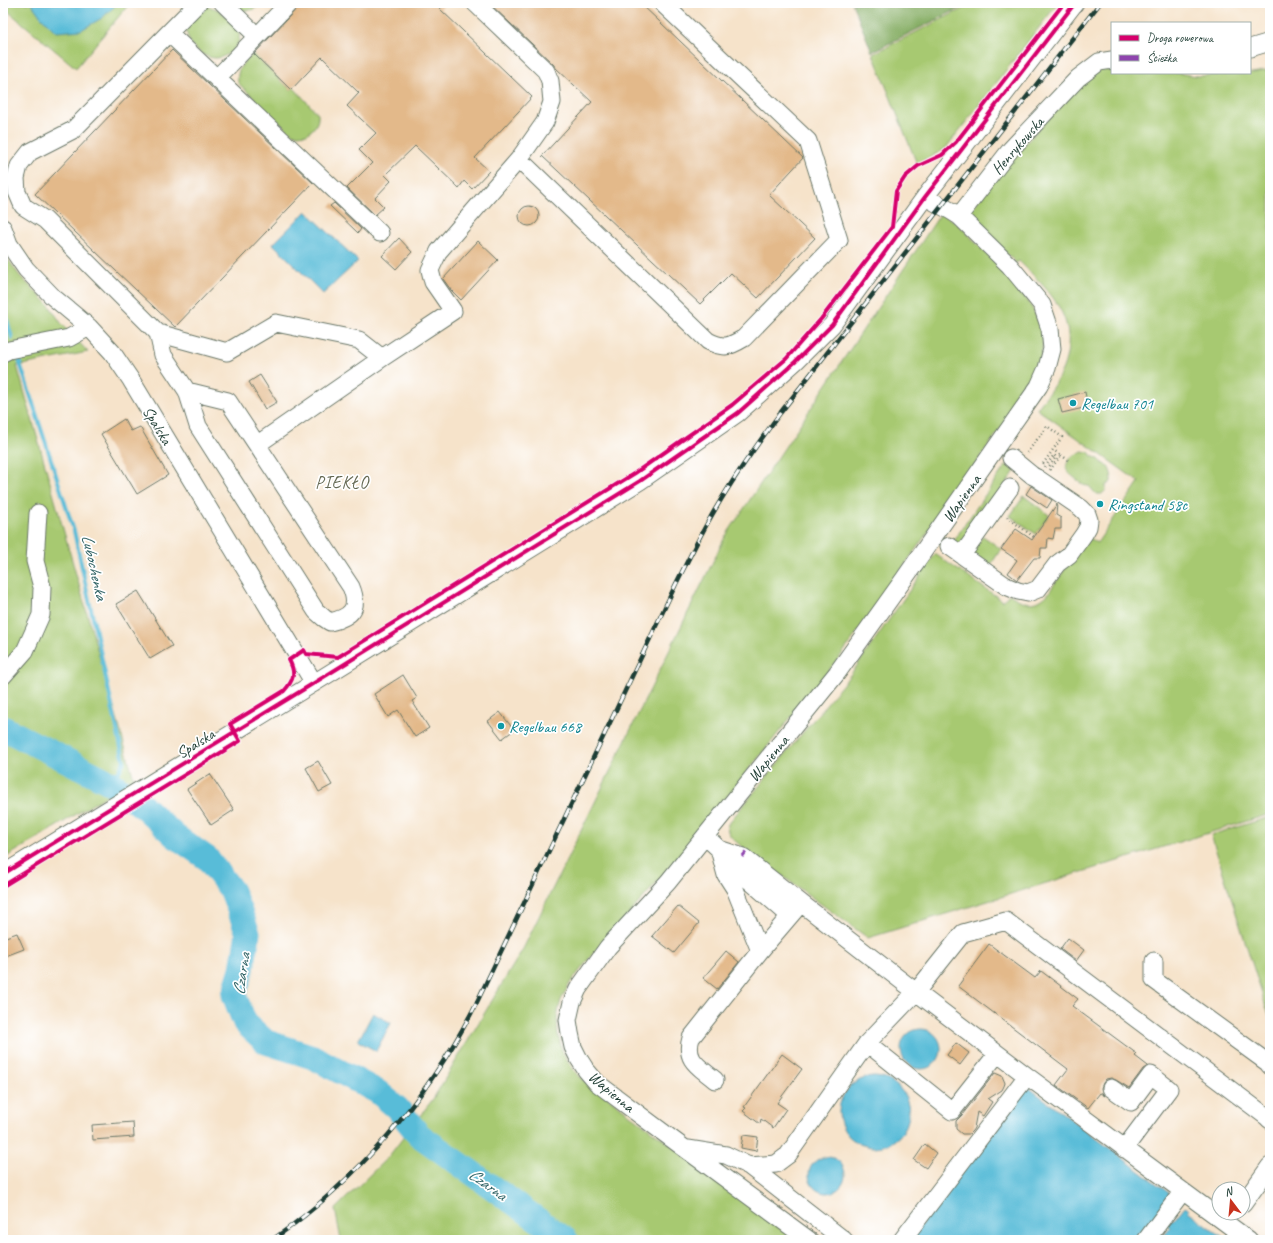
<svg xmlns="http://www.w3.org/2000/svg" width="1273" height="1243" font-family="Caveat,sans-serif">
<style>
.green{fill:#a7c971;stroke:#638352}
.forest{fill:#85ad63;stroke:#52754c}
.water{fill:#59bcd8;stroke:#3c7c86}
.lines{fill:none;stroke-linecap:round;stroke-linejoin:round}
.stream{stroke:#59bcd8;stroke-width:4}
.river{stroke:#59bcd8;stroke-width:25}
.building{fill:#e3b98a}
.minor-casing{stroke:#6a7768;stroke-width:19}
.path{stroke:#6a7768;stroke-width:2.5;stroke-dasharray:1 3;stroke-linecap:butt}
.minor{stroke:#fff;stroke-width:17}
.rail-casing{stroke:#1f3d34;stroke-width:4.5}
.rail{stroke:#fff;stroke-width:3;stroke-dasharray:9;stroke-linecap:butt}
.minor-bridge-casing{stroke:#6a7768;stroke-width:19;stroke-linecap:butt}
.minor-bridge{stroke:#fff;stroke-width:17}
.quiet{stroke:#8e44ad;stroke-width:3;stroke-dasharray:6 3;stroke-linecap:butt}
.cycleway-casing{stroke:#fff;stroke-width:6}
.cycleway{stroke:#d6006c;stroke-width:4}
.culture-dot{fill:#0f9aa8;stroke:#fff;stroke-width:1.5}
.labels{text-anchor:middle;stroke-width:3.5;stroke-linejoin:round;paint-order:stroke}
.street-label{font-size:16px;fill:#1f3d34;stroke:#fff}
.culture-label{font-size:16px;fill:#0d838f;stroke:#fff;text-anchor:start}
.neighbourhood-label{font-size:17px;letter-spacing:1px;fill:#646852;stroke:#fff}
.water-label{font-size:17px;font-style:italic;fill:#306365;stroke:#fff}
</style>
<rect width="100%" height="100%" fill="#fff"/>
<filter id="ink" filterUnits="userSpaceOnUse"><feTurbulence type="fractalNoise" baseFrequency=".025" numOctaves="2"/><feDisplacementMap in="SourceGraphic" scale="8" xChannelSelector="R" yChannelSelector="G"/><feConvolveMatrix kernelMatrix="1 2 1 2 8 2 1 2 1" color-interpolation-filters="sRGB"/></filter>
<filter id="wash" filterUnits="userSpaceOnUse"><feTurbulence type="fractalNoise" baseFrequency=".012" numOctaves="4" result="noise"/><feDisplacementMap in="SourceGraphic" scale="16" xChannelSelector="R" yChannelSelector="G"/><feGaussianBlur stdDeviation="0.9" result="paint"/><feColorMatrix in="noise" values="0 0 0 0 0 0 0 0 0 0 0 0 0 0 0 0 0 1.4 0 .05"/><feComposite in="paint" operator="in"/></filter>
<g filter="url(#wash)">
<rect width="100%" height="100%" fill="#f6e3ca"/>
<path class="green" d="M3,3h127l-54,65 -73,-61z
M230,3h32c-11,11 -22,9 -32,0z
M974,3h84l-113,146 -28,15 -44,-110z
M205,6c13,1 19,8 27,17 3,3 6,6 7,10 3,12 -11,24 -22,25 -17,1 -38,-21 -28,-38 3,-5 11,-10 16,-14z
M253,54l38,36 2,-3 25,27c1,9 -4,15 -11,20l-9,1 -7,-2 -53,-50c-2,-15 5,-20 15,-29z
M1112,67v6h65l20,3 55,-3 18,-3v744l-402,124 -120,-87c-8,-7 -24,-15 -20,-27l123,-150 84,-120 68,47 6,-7c14,9 25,14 38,1l40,-58 10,6 42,-61 -102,-73c9,-13 20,-26 26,-41 18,-49 -13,-76 -44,-107l-3,2 -49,-49 49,-60 65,-71 22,-15z
M941,213c4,3 9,5 13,8 10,8 19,19 28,28 22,22 56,55 60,86 3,19 -7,39 -15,56l-185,263 -150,186 -47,56 -52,58 -23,29 -9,17 -2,8 -2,10 1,17 5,18 10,16 6,7 219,164h-457l-6,-31 54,-53 44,-57 90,-150 202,-412z
M3,252l16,23 30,30 12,18 27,29 -71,14 117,413 -131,80z
M1082,451l7,1 3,4 7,3 3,4c7,1 9,9 10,16l-2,4 -4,2v5l-4,4h-6l-7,-8c-8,0 -9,-4 -14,-8 -7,-5 -12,-9 -6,-18 3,-6 9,-5 13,-9z
M1006,465l9,6 -48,68 -6,5 -9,-1z
M1024,496l25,19 -13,19 -26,-18z
M983,536l18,13 -13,20 -14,-11 -1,-8z
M1270,817v202l-59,-184z"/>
<path class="forest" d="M852,3h118l-98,49z"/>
<path class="water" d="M31,3h87l-16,15 -21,12 -25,2 -15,-15z
M306,211l52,50 -35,33 -50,-50z
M373,1013l18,10 -15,28 -18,-10z
M901 1049a20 20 0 1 1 40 0a20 20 0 1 1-40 0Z
M839 1112a35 35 0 1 1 70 0a35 35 0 1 1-70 0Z
M1028,1087l141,106 1,9 -28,38h-229v-5z
M809 1175a18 18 0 1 1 36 0a18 18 0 1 1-36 0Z
M1185,1206l4,4 -1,1 39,29h-67l10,-13 -5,-4 4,-5 4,3z"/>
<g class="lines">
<path class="stream" d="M3,305l9,33
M18,357l56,174 50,230 -11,23"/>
<path class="river" d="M3,728l110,56 33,25 29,27 33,23 24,32 16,42 -6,36 -8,26 11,28 21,19 47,15 65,35 19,16 22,27 147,105"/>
</g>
<g id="blocks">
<path class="building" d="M302,3h144l-6,6 92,88 -57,61 14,13 -17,18 -8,-8 -5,7 -44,-42 -30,29 6,6 -16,17 9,9 -9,8 -28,-27 25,-25 -13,-13 17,-17 -29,-27 12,-13 -37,-36 -31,33 -37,-36z
M489,3h151l163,155 -34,37 46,43 -57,60 -27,-25 -31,31 -158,-148 50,-54 -36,-34 -3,-4z
M172,50l141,133 -138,144 -140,-133z
M334,203l27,26 -3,4 -28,-27z
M519 216a10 10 0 1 1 20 0a10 10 0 1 1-20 0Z
M399,238l13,14 -16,17 -14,-13z
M478,241l20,19 -37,40 -10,-10 -8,-11z
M260,375l17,27 -12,7 -16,-27z
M1085,392l3,15 -26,6 -4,-14z
M124,419l7,12 9,-4 28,48 -31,19 -36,-60z
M1031,486l21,14 -5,8 -21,-14z
M1057,504l-1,11 5,3v11h-6l-2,10 -5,-1 -1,10h-6l-1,10h-6l-17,22 -9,-7 9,-13 -16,-11 15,-20 16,11z
M138,591l34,55 -22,13 -34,-55z
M403,675l14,23 -5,3 17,27 -14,9 -17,-27 -10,7 -14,-23z
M500,712l14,18 -12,9 -14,-18z
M318,761l14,24 -13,7 -13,-24z
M210,774l24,36 -23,15 -24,-36z
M678,906l21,17 -25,30 -22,-17z
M17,933l7,16 -21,8v-19z
M1068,938l16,12 -8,11 -16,-12z
M989,944l46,34 6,-7 37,28 -6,7 65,48 -2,2 13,10 -5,3 -14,19 -13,-8 -5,-2 -5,1 -3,4 -2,5 1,5 3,3 -5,-3 -12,15 -32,-23 12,-16 -110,-83z
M726,951l13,11 -22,27 -14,-11z
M956,1043l13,10 -9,12 -13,-10z
M782,1054l20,15 -25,34 9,6 -13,19 -12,-9 -1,5 -17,-13 3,-3 -2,-1z
M995,1073l7,3 3,7 -1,3 -2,4 -14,9 4,3 -9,14 -6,-4 -3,16 -2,3 -3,3h-7l-6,-5v-8l6,-6z
M133,1122l1,15 -41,3 -1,-15z
M743,1135l15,2 -2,14 -15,-3z
M925,1144l11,9 -10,15 -12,-8z"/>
</g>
</g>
<g filter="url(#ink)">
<use href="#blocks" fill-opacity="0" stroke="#6a7768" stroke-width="1"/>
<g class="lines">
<g class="minor-casing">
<path id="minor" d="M223,3l34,33
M169,33l211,200
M1250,48l20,-6
M217,78l72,-75
M519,159l189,182c16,8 21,6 36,-3l95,-98 -31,-99 -146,-138
M925,197l26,14 8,5 52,-67 67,-71 21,-16 13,-2
M3,228l6,16 17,25 27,28 36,30 23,25 19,28 183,303
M158,333l69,19 49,-29 83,17 23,18
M3,353l6,-3 60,-12 20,-11
M187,391l11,35 118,185 8,7 6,4c21,-5 30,-13 21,-35l-123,-186 -41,-10 -24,-36 -5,-22 -113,-113 -22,-14 -6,-14 -1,-14 3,-12 11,-14 43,-22 125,-127
M258,444l124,-86 71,-47 -20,-29 -3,-12 9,-19 80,-92 26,-37 7,-20 -2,-21 -4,-10 -71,-68
M1011,458l22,18
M949,546l57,40 12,5 10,2 10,-4 19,-25 12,-9 15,-21 4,-7 1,-7 -2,-6 -6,-6 -44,-30
M962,555l48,-67
M3,676l22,-25 16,-36 1,-28 -7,-26 3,-48
M705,836l14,13 24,8 58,46
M719,849l7,26 9,14 25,62
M723,853l11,14 56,49
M3,874l311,-191 326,-202 98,-68 57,-51 37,-37 93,-128 150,-194
M1154,961v19l114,83 2,3
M867,1043l85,68 45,-57
M715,1080c-15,-13 -31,-19 -24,-42l69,-87 41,-48 115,89 47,-59 43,-12 261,196 3,3
M1111,1088l20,14 20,-27 18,14 -45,60
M688,1149l38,6 23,11 95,74
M749,1166l27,-2 12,-9 79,-112 49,-51 111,84 222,164
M1243,1204l27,-38
M809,1240l-125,-92 -87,-65 -11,-13 -7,-11 -6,-12 -3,-14 -2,-13 4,-18 6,-13 30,-42 60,-65 169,-209 67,-94 135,-193 8,-18 5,-19 -2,-20 -8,-24 -32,-39 -51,-50
M902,1240l125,-164
M1146,1240l37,-49"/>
</g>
<path class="path" d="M1027,453l20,-27 15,11 -19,27
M1061,455l7,5
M1045,467l9,-12 2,2 -7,10
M1050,470l11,-15 -8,-5
M1007,517l27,20"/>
<use href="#minor" class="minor"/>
<g class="rail-casing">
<path id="rail" d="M272,1240c86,-60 157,-143 204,-236l199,-418c13,-26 26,-53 41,-78 20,-34 42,-65 65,-96l319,-409"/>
</g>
<use href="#rail" class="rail"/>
<g class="minor-bridge-casing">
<path id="minor-bridge" d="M1033,476l4,2"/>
</g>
<use href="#minor-bridge" class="minor-bridge"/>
<path class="quiet" d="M742,857l4,-5"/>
<g class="cycleway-casing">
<path id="cycleway" d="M3,874l311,-191 326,-202 98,-68 57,-51 37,-37 93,-128 150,-194
M3,886l237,-145 -10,-17 54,-33c10,-11 12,-18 5,-31l15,-10 2,4 32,3 297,-184 97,-68 54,-46 35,-40 71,-92 4,-36 9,-14 13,-11 24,-11 14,-13 108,-139"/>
</g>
<use href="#cycleway" class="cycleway"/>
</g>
</g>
<g class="culture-dot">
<circle cx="1073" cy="403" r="4"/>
<circle cx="1100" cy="504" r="4"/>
<circle cx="501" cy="726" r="4"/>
</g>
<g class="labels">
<g class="street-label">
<text transform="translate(1017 145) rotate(-49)" y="6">Henrykowska</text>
<text transform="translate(158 425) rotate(59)" y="6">Spalska</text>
<text transform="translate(961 498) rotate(-55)" y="6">Wapienna</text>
<text transform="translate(195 743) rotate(-32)" y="6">Spalska</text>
<text transform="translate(768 758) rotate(-51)" y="6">Wapienna</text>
<text transform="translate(612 1091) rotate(40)" y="6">Wapienna</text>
</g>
<g class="culture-label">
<text x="1081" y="409">Regelbau 701</text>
<text x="1108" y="510">Ringstand 58c</text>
<text x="509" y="732">Regelbau 668</text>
</g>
<g class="neighbourhood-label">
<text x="342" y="488">PIEKŁO</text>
</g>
<g class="water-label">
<text transform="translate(95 567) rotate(77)" y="6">Lubochenka</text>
<text transform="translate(241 974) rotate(-81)" y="6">Czarna</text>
<text transform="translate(488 1184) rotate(36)" y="6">Czarna</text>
</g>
</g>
<rect width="1273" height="1243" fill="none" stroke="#fff" stroke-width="16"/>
<rect x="1111" y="22" width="140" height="52" fill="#ffffff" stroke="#a5b1ae"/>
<rect x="1119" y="35" width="20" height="6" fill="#d6006c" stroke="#a5b1ae"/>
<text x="1147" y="42" font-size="12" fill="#1f3d34">Droga rowerowa</text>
<rect x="1119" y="55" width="20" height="6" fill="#8e44ad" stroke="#a5b1ae"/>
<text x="1147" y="62" font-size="12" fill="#1f3d34">Ścieżka</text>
<g transform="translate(1231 1201) rotate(344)"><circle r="19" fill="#ffffff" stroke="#a5b1ae"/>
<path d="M0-3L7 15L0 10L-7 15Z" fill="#c8321e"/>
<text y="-6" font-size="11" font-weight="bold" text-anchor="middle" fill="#1f3d34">N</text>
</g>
</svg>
